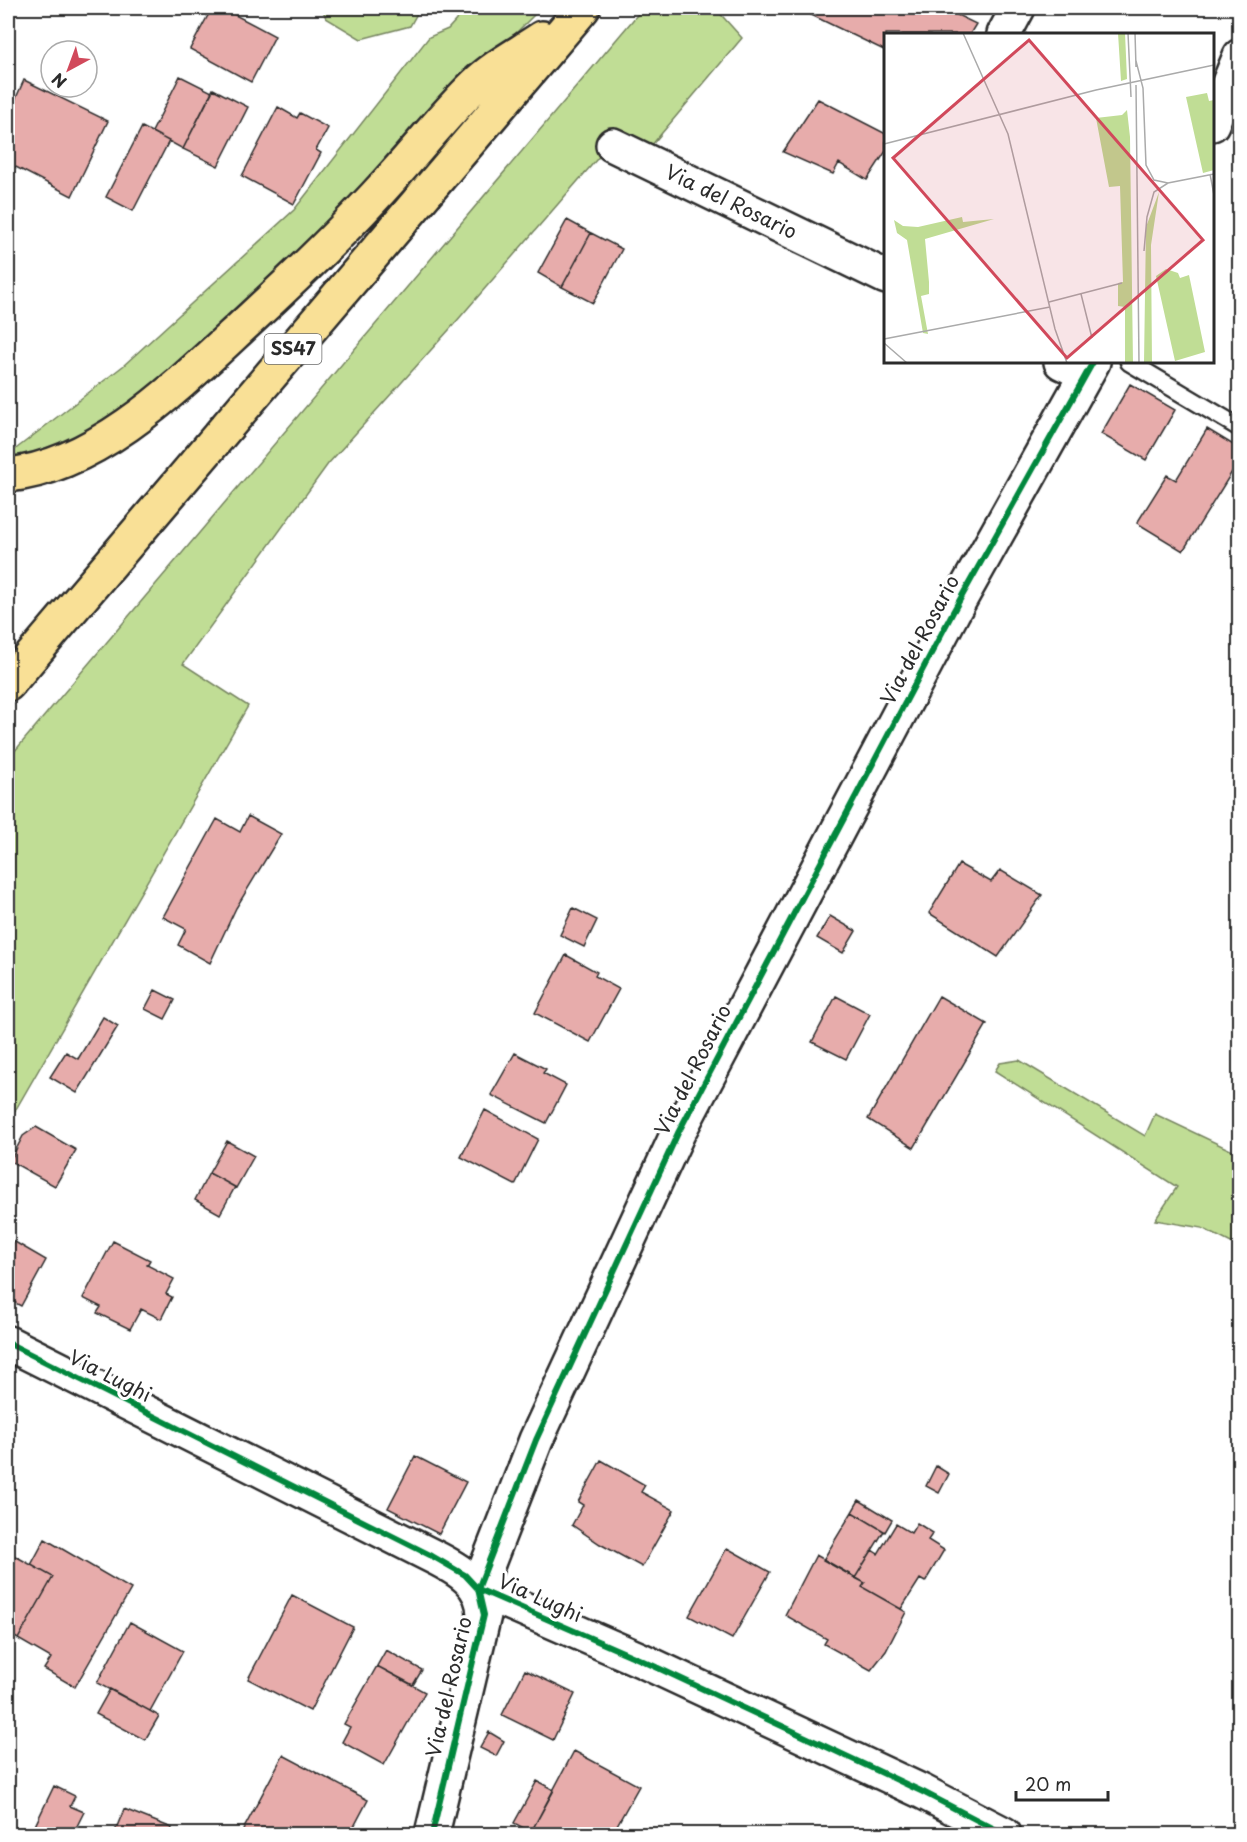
<svg xmlns="http://www.w3.org/2000/svg" width="1247" height="1842" font-family="'Playpen Sans',sans-serif">
<style>
.green{fill:#c0dd95;stroke:#768460;stroke-width:1.5}
.building{fill:#e7acab;stroke:#2b2b2b;stroke-width:1.5}
.lines{fill:none;stroke-linecap:round;stroke-linejoin:round}
.service-casing{stroke:#2b2b2b;stroke-width:21}
.minor-casing{stroke:#2b2b2b;stroke-width:38}
.tertiary-casing{stroke:#2b2b2b;stroke-width:38}
.trunk-casing{stroke:#2b2b2b;stroke-width:38}
.service{stroke:#fff;stroke-width:16}
.minor{stroke:#fff;stroke-width:33}
.tertiary{stroke:#fff;stroke-width:33}
.trunk{stroke:#f9e096;stroke-width:33}
.cycleway-casing{stroke:#fff;stroke-width:10}
.cycleway{stroke:#00873e;stroke-width:6}
.labels{text-anchor:middle;stroke-width:6;stroke-linejoin:round;paint-order:stroke}
.shield{fill:#fff;stroke:#6b6b6b;stroke-width:1.5}
.shield-label{font-size:18px;font-weight:bold;fill:#2b2b2b}
.street-label{font-size:20px;fill:#2b2b2b;stroke:#fff}
.inset-road{fill:none;stroke:#aaa;stroke-width:1.5}
.view{fill:#d1495b;fill-opacity:0.15;stroke:#d1495b;stroke-width:3}
.inset-edge{fill:none;stroke:#2b2b2b;stroke-width:3}
</style>
<rect width="100%" height="100%" fill="#fff"/>
<filter id="ink" filterUnits="userSpaceOnUse"><feTurbulence type="fractalNoise" baseFrequency=".0167" numOctaves="2"/><feDisplacementMap in="SourceGraphic" scale="12" xChannelSelector="R" yChannelSelector="G"/><feConvolveMatrix kernelMatrix="1 2 1 2 8 2 1 2 1" color-interpolation-filters="sRGB"/></filter>
<g filter="url(#ink)">
<path class="green" d="M322,8h98l-10,18 -49,13 -35,-21z
M467,8h74l-97,97 -148,161 -218,183 -70,23v-17l115,-89 171,-156 135,-173 19,-8z
M643,8h72l27,30 -102,121 -30,-15 -161,186 -121,134 -145,200 65,42 -240,417v-364z
M1019,1060l126,76 10,-22 84,40v93l-37,-19 -47,-8 22,-33 -182,-116 5,-8z"/>
<path class="building" d="M212,8h10l53,28 -24,46 -61,-33z
M797,8h146l33,16 -6,10h-84v17z
M180,76l32,16 -29,57 -31,-17z
M24,80l84,41 -36,75 -64,-33v-47z
M213,89l35,18 -30,59 -35,-17z
M818,99l68,35v17l-19,29 -28,-17 -6,11 -50,-22z
M278,107l19,11 3,-5 28,15 -12,22 5,3 -27,51 -52,-28z
M142,127l27,14 -36,70 -27,-14z
M567,220l24,13 -29,54 -24,-14z
M591,233l31,16 -29,54 -31,-16z
M1130,384l45,26 -29,50 -45,-26z
M1207,429l33,20v10l-57,92 -46,-28 30,-48 9,5z
M248,816l33,18 -45,74 -26,55 -32,-18 8,-16 -23,-12 54,-98 23,13z
M959,864l32,18 9,-12 42,25 -44,62 -69,-44z
M573,908l24,12 -13,27 -24,-12z
M830,916l26,15 -13,22 -26,-15z
M566,955l31,17 -2,4 24,13 -29,53 -55,-29z
M155,990l20,10 -10,19 -20,-10z
M836,996l34,18 -24,45 -34,-17z
M939,996l48,28 -73,124 -46,-29z
M103,1017l15,9 -41,67 -27,-16 16,-25 12,7z
M515,1053l31,16 -3,4 23,12 -20,38 -55,-28z
M485,1110l53,29 -23,46 -54,-28z
M36,1127l40,23 -21,36 -45,-25 13,-25z
M227,1141l27,15 -18,32 -27,-15z
M209,1173l26,14 -15,27 -25,-14z
M8,1238l38,22 -25,46 -13,-7z
M113,1241l37,19 -3,5 27,14 -8,15 6,3 -11,22 -20,-10 -11,20 -33,-16 4,-6 -18,-9z
M415,1456l51,26 -27,52 -51,-26z
M601,1460l44,25 -4,7 33,18 -32,57 -42,-23 -28,-19 11,-20 -5,-3z
M936,1466l13,8 -10,19 -13,-7z
M859,1500l33,20 -7,12 -33,-20z
M852,1512l32,19 -29,47 -32,-18z
M917,1523l16,10 -5,7 16,10 -19,32 -5,-3 -19,30 -39,-22 3,-4 -10,-5 17,-28 6,4 18,-30 15,9z
M45,1539l86,50 -56,98 -31,-18 7,-11 -33,-19 35,-62 -22,-12z
M727,1548l43,24 -38,67 -43,-23z
M8,1552l45,25 -35,62 -10,-6z
M816,1555l49,28 -3,4 44,25 -20,39 -15,19 -47,-26 3,-5 -42,-24z
M292,1595l61,32 -43,84 -62,-32z
M130,1622l53,29 -33,60 -53,-28z
M386,1650l36,20 -9,15 -36,-19z
M377,1666l48,26 -41,73 -42,-23 8,-15 -6,-3z
M525,1670l50,24 -22,46 -51,-25z
M110,1689l49,27 -14,24 -49,-26z
M489,1732l15,9 -8,15 -16,-8z
M574,1751l65,35 -27,48h-82z
M283,1755l85,45 -18,34h-109z
M537,1781l17,9 -23,42 -17,-9z
M54,1786l21,10 -5,10 14,6 -11,22 -16,-3 -2,3h-13l-9,-4z
M124,1809l48,19 -3,6h-55z"/>
<g class="lines">
<g class="service-casing">
<path id="service" d="M1129,362l111,66"/>
</g>
<g class="minor-casing">
<path id="minor" d="M1004,34l14,-26
M1212,124l28,-68
M613,145l273,132
M1061,362l25,12
M1004,1834l-81,-42 -282,-132 -163,-71 58,-149 142,-307 275,-521 140,-250"/>
</g>
<g class="tertiary-casing">
<path id="tertiary" d="M8,1343l424,213c26,13 52,27 52,59l-52,219"/>
</g>
<g class="trunk-casing">
<path id="trunk" d="M8,475c92,-9 175,-94 240,-154 51,-47 102,-96 148,-148 26,-29 51,-61 79,-88 18,-18 45,-32 67,-47
M8,684l575,-676"/>
</g>
<use href="#service" class="service"/>
<use href="#minor" class="minor"/>
<use href="#tertiary" class="tertiary"/>
<use href="#trunk" class="trunk"/>
<g class="cycleway-casing">
<path id="cycleway" d="M8,1343l424,213 33,19 13,14 163,71 282,132 81,42
M432,1834l52,-219 -6,-26 58,-149 142,-307 275,-521 140,-250"/>
</g>
<use href="#cycleway" class="cycleway"/>
</g>
</g>
<g class="labels">
<rect class="shield" x="264.5" y="334" width="57" height="30" rx="4.5"/>
<g class="shield-label">
<text x="293" y="355">SS47</text>
</g>
<g class="street-label">
<text transform="translate(731 202) rotate(26)" y="7">Via del Rosario</text>
<text transform="translate(920 640) rotate(-62)" y="7">Via del Rosario</text>
<text transform="translate(693 1070) rotate(-63)" y="7">Via del Rosario</text>
<text transform="translate(110 1376) rotate(27)" y="7">Via Lughi</text>
<text transform="translate(540 1598) rotate(24)" y="7">Via Lughi</text>
<text transform="translate(449 1687) rotate(-77)" y="7">Via del Rosario</text>
</g>
</g>
<g transform="translate(884 33)">
<rect width="330" height="330" fill="#fff"/>
<path d="M234,0h7l2,46 -6,2zM323,60l2,8 5,-1v70l-11,3 -17,-76zM243,77l3,27 3,226h-8v-56l-7,-1v-23l5,-1 -3,-96 -11,1 -13,-69 26,-3zM275,159l-8,53 1,118h-8l2,-136zM78,184l1,5 31,-3 -69,20 4,43v12l-8,2 7,38 -5,-1 -16,-93 -10,-7 -3,-13 9,6 15,1zM282,236l12,4 2,5 9,-3 16,77 -30,9 -19,-85z" fill="#c0dd95"/>
<path class="inset-road" d="M79,0l45,101 47,195 12,34M244,0l3,64M251,0l1,34M252,28l7,27 3,77 8,15 14,3M252,52l3,278M0,111l212,-54 118,-25M326,141l4,21M260,218l3,-34 7,-25 14,-9 46,-9M197,261l11,44M165,269l73,-19M0,306l166,-32M0,310l23,20"/>
<path class="view" d="M145,7l174,200 -136,118 -174,-200z"/>
<rect width="330" height="330" class="inset-edge"/>
</g>
<rect width="1247" height="1842" fill="none" stroke="#fff" stroke-width="30"/>
<rect x="15" y="15" width="1217" height="1812" fill="none" stroke="#2b2b2b" stroke-width="2" filter="url(#ink)"/>
<g transform="translate(69 69) rotate(221)"><circle r="28" fill="#ffffff" stroke="#aaaaaa" stroke-width="1.5"/>
<path d="M0-4.5L10 22L0 15L-10 22Z" fill="#d1495b"/>
<text y="-9" font-size="16" font-weight="bold" text-anchor="middle" fill="#2b2b2b">N</text>
</g>
<path d="M1016 1791v9h92v-9" fill="none" stroke="#2b2b2b" stroke-width="3"/>
<text x="1025" y="1791" font-size="18" fill="#2b2b2b" stroke="#ffffff" stroke-width="4.5" paint-order="stroke">20 m</text>
</svg>
